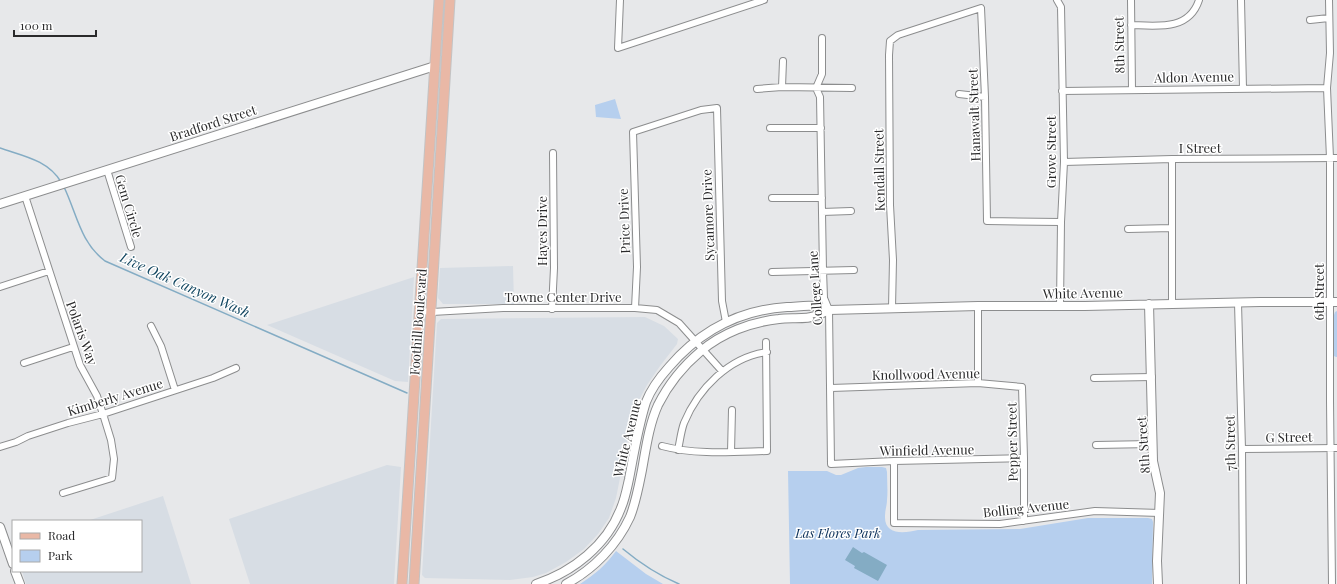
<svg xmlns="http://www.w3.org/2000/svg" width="1337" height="584" font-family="'Playfair Display',serif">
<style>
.built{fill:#d7dde4}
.green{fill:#b6cfee}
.water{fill:#84acc4}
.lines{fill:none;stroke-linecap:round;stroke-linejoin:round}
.stream{stroke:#84acc4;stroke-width:1.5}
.street-casing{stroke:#8c8d8e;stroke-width:8}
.secondary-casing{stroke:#8c8d8e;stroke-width:10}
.primary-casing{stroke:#c3c3c4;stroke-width:11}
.street{stroke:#fff;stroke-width:6}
.secondary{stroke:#fff;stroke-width:8}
.primary{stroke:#e9b8a6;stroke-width:9}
.labels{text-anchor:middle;stroke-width:3;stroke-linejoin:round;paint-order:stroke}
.street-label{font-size:13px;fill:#2a2a2b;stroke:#fff}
.park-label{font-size:13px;font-style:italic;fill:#0a2f59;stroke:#fff}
.water-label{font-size:14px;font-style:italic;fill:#124660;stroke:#fff}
</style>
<rect width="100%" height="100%" fill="#e7e8ea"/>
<path class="built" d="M513,266l1,38h-71l-5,-6 2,-30z
M414,277l-6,105 -13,-1 -128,-56z
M645,317l19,9 14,13 -1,5 -17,22 -13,19 -9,17 -8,26 -14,70 -7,20 -11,16 -14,15 -18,13 -20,11 -13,4 -23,3 -85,-2 -3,-3 15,-252 4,-4z
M387,465l14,2 -7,117h-144l-21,-65z
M163,496l28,88h-165l-4,-13h119v-50h-54z"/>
<path class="green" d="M615,99l6,20 -25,-2 -1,-12z
M1337,311v46h-1l-2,-1v-41l1,-3z
M866,467h16l4,1 1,4c0,9 1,19 0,28 0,5 -2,10 -2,16 -1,20 20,17 33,14l102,-1 68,-11h60l4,1 1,3 -1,62h-362l-2,-113h39l9,4h5l17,-7z
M616,551l30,23 17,10h-83c14,-9 26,-19 36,-33z"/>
<path class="water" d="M853,547l9,6 2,-1 23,13 -9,16 -24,-13 1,-2 -10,-6z"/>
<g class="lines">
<path class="stream" d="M0,148c23,8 48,12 61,34
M64,187c13,27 16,55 41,74l302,132
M623,549c18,15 35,26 56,35"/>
<g class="street-casing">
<path id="street" d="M620,0l-2,48 146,-48
M1057,0l4,7 3,155 -3,60 -1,84
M1131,0l1,89
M1241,0l2,88
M1329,0l1,53 -3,35 3,70v243l2,183
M1310,20l19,-2
M1131,25c26,1 58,6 68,-25
M782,87l1,-26
M816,88l4,9 3,173 1,28 5,12 2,154 63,-3 130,-3
M816,88l6,-14v-36
M757,89l25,-2 70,1
M1062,91l265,-3
M959,94l26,3
M770,128h51
M1064,162l108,-3 165,-1
M107,170l24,77
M25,196l55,169 17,31 6,18 8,26 3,19 -2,19 -49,15
M772,198h50
M822,212l29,-1
M1128,229l44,-1
M772,272l82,-2
M0,287l49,-16
M1238,303l4,146 1,135
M1172,304v-145
M635,308l2,-41 -4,-135 68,-22 16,-2 5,193 4,21
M892,308l1,-48 -3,-55 -1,-150 1,-14 8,-6 83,-27 4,89 2,124 74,1
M552,309l2,-41 -1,-115
M420,311l12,1 71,-4h132l22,2 22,13 43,48
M151,326l10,20 14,44
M24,363l49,-16
M1094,378l58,-1
M978,383v-77
M831,388l147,-5 44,4 2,71v63
M1096,445l56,-1
M662,446c34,9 70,6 105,5l-1,-109
M0,447l16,-5 12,-6 40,-13 35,-9 110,-36 23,-10
M1242,449l95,-1
M678,450c2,-9 3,-19 6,-27 14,-34 45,-66 83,-71
M731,452l1,-42
M894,461v62l106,1 95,-13 65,2"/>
</g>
<g class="secondary-casing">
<path id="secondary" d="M0,204l435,-138
M1149,304l4,157 7,32 -3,68 1,23
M0,527l13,37
M15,571l5,13
M536,584c37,-12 71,-39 85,-76 4,-9 6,-20 8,-29 5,-26 9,-52 17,-77 5,-13 14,-25 23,-35 31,-36 70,-57 118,-60 8,0 18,-2 27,-1 5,1 10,2 15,4l149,-4h107l175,-4h77
M566,584c28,-15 51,-39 64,-67 6,-15 9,-32 12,-47 4,-22 7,-45 16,-65 11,-22 24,-38 43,-54 21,-18 50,-29 78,-32 11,-2 26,1 36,-3 5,-1 9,-4 14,-6"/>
</g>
<g class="primary-casing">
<path id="primary" d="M402,584l37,-584
M414,584l36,-584"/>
</g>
<use href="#street" class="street"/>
<use href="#secondary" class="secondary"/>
<use href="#primary" class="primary"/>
</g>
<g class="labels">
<g class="street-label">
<text transform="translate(1119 45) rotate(-91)" y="5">8th Street</text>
<text transform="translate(1194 77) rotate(-1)" y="5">Aldon Avenue</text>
<text transform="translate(974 115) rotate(-92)" y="5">Hanawalt Street</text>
<text transform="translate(213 123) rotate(-18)" y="5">Bradford Street</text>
<text x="1200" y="153">I Street</text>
<text transform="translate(1051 152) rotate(-90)" y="5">Grove Street</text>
<text transform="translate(879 170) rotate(-91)" y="5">Kendall Street</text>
<text transform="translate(129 206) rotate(73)" y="5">Gem Circle</text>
<text transform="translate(708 215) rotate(-92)" y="5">Sycamore Drive</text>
<text transform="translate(624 221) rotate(-92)" y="5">Price Drive</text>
<text transform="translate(542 231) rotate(-90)" y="5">Hayes Drive</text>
<text transform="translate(815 288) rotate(-94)" y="5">College Lane</text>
<text transform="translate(1319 292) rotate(-90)" y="5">6th Street</text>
<text transform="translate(1083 293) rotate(-1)" y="5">White Avenue</text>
<text x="563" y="302">Towne Center Drive</text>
<text transform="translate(418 322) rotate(-86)" y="5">Foothill Boulevard</text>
<text transform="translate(82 333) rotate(70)" y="5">Polaris Way</text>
<text transform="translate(926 374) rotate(-1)" y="5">Knollwood Avenue</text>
<text transform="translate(115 397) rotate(-17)" y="5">Kimberly Avenue</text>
<text transform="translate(1289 437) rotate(-1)" y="5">G Street</text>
<text transform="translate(627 438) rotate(-76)" y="5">White Avenue</text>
<text transform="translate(1012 442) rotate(-91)" y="5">Pepper Street</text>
<text transform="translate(1230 443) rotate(-91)" y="5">7th Street</text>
<text transform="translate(1143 445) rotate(-94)" y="5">8th Street</text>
<text transform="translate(927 450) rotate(-1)" y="5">Winfield Avenue</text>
<text transform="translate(1026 508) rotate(-6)" y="5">Bolling Avenue</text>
</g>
<g class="park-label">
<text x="838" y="538">Las Flores Park</text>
</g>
<g class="water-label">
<text transform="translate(185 285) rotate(24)" y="5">Live Oak Canyon Wash</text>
</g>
</g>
<rect x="12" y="520" width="130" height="52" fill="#ffffff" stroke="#aaaaaa"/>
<rect x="20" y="533" width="20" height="6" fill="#e9b8a6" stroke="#aaaaaa"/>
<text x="48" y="540" font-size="12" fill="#2a2a2b">Road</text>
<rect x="20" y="550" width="20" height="12" fill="#b6cfee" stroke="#aaaaaa"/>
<text x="48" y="560" font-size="12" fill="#2a2a2b">Park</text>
<path d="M14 30v6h82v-6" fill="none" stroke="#2a2a2b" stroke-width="2"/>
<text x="20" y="30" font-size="12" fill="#2a2a2b" stroke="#ffffff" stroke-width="3" paint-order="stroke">100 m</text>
</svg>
